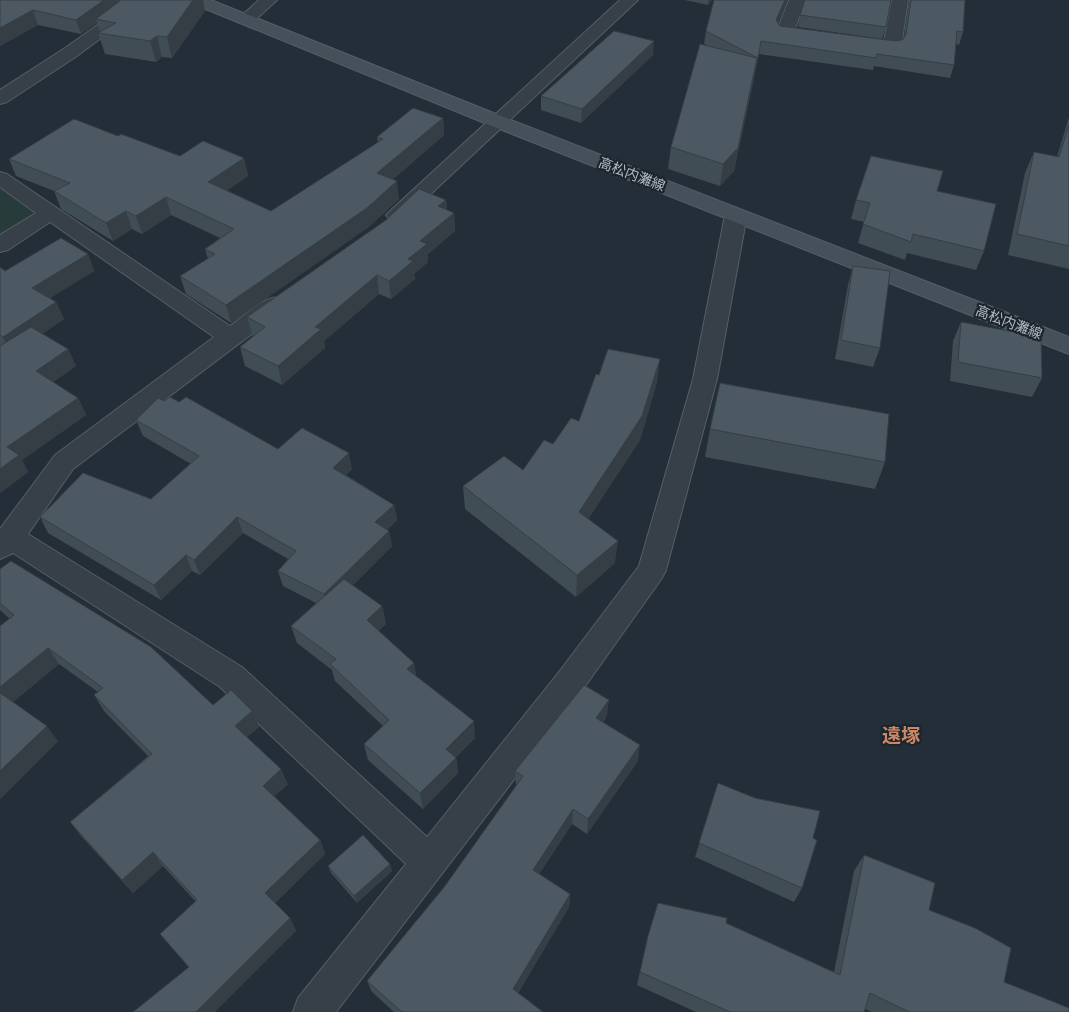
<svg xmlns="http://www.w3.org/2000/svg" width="1069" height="1012" font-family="'Noto Sans','Noto Sans JP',sans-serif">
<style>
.green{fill:#263b3a}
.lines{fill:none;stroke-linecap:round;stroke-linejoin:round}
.street-casing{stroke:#555e66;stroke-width:2}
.secondary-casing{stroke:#555e66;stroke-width:2}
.street{fill:#374048;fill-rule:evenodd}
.secondary{fill:#45505b;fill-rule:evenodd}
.wall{fill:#414d55}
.shaded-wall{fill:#353e45}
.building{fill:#4c5963;stroke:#353e45}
.labels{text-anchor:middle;stroke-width:4.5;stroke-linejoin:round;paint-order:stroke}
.far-street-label{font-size:14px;fill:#b2bbc4;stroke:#1c252d}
.quarter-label{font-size:19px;font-weight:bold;fill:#cb8867;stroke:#1c252d}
</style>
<rect width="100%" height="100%" fill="#232e38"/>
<path class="green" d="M0,177l50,36 -50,34z"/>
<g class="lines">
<g class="street-casing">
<path id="street" d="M133,0h19l-75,56 -70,46 -7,2v-14l65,-42z
M259,0h18l-25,23h-12l-2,-4z
M620,0h18l-234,219 -7,2 -7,-2 -4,-4 4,-4z
M789,0h16l-10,29 27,4 3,4 -3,4 -6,1 -37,-5 -3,-4z
M892,0h16l-7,47 -3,4 -6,1 -37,-5 -3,-4 3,-4 6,-1 23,3z
M0,172l7,2 223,152c16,-11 36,-34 56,-28l4,5 -4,5 -213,161 -45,65 214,133 185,170 132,-165 80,-106 54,-187 32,-164 4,-4 7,-2 7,2 4,4 -30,164 -51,191 -4,8 -81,114 -245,320h-43l5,-14 108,-134 -186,-177 -207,-134 -13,6v-30l55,-74 159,-118 -164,-115 -42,28 -8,2v-17l36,-22 -36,-26z"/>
</g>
<g class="secondary-casing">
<path id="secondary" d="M189,0h22l295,118 563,219v17l-577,-228 -301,-123z"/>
</g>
<use href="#street" class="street"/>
<use href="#secondary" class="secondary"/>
</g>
<path class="wall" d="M0,0l205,11 -33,47 -10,-1 -6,5 -51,-8 -7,-21 2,-1 -3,-9 -16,11 -43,-9 -38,21z
M685,0h27l-4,5z
M788,0l-10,23 2,3 115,15 7,-1 2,-3 5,-37h56l-2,32 -4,13 -3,-1 -2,21 -4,13 -76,-12 -1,4 -114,-16 -25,117 -14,15 -52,-17 3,-22 37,-101 -4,-2 2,-13z
M800,15l86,12 -4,12 -84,-12z
M653,55l-72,68 -40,-13v-14z
M1069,117v152l-61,-14 17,-82 9,-21 23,5z
M443,118l1,17 -51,44 6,20 -29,27 -139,97 -45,-29 -6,-18 28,-17 -3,-10 15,-11 -49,-23 -29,19 -10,-5 -19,12 -52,-32 -7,-18 -38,-15 -7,-17 109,-23 62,20 64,2 4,18 -22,15 45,20 107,-68 -1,-6z
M937,191l47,60 -8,19 -69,-17 -2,7 -47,-17 6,-21 -13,-3 5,-19z
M446,200l1,10 7,3 1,18 -27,23v8l-14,12 1,5 -24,20 -12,-5 -55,47 1,7 -43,37 -37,-19 -5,-19 13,-11 -1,-1 -5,-18z
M88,254l6,17 -44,27 6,4 8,17 -22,15 26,15 8,17 -23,16 25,16 8,17 -64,45 6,12 -28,21v-226l5,4z
M853,266l27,82 -7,19 -38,-8 13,-74z
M961,322l81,56 -10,19 -82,-16 3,-40z
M657,382l-17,58 -52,79 27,44 -39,34 -111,-88 -2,-23 60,-16 56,-49z
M164,401l15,1 99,47 74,20 -6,6 48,30 3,15 -10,10 2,1 3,15 -39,39 29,21 4,18 -8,7 36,32 2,13 59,62 -19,19 2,16 -35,36 -55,-49 -4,-16 19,-18 -48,-45 -3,-11 -35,-27 -6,-17 25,-23 -33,-17 -5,-15 10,-12 -45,-26 -43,42 -8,-4 -31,29 -113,-67 -8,-16 111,-18 40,-35 -48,-28 -7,-16z
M710,429l175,33 -10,27 -170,-32z
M0,569l213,136 46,22 -12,10 41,47 -14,12 46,44 5,14 -50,49 15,15 6,13 -107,37 -29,-34 36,-32 -33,-36 -30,27 -52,-57 -11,-14 78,-66 -44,-45 -10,-16 4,-3 -39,-28 -46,38 45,39 -58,58v-173l10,-7 -10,-9z
M607,716l-4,6 35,39 -51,73 -15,-10 -33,50 31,20 -1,13 -51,86 25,19h-149l-22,-20 -5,-11 78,-95 71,-100 -1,-15z
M718,783l95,55 -11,50 -8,14 -99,-45z
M864,855l65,55 75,72 65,30h-197l-7,-3 -1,3h-168l-59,-27 11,-49 78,-13 108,49 20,-101z
M390,864l2,7 -35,32 -26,-30 -3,-7z"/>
<path class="shaded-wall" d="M104,0h17l-25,19 1,4 -16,11 -5,-14z
M193,0h10l2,11 -33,47 -5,-21z
M708,0h4l-4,5z
M785,0h3l-14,32 2,-12z
M33,10l5,15 -38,21v-18z
M157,36l5,21 -6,5 -6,-21z
M654,41l-1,14 -72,68 1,-14z
M757,58l-3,22 -20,91 -14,15 3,-22z
M443,118l1,17 -64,56 -3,-18z
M244,158l4,18 -35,24 -5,-18z
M397,181l2,18 -29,27 -139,97 -5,-18z
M166,197l5,18 -29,19 -6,-18z
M446,200l2,18 6,-5 1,18 -27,23v8l-14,12 1,5 -24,20 -2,-18 19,-22 12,-18 18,-35z
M126,211l6,18 -19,12 -7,-18z
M88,254l6,17 -55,34 -7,-17z
M377,275l2,19 -55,47 1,7 -43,37 -4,-19 37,-39z
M56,302l8,17 -53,35 -8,-17z
M68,349l8,17 -32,22 -8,-17z
M660,359l-3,23 -17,58 -62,95 1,-23z
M78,398l8,17 -64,45 6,12 -28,21v-24l7,-22z
M349,453l3,16 -15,14 -4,-15z
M394,505l3,15 -19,18 -3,-16z
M237,517l6,16 -43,42 -6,-15z
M389,531l3,15 -64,63 -4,-15z
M618,541l-3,22 -39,34 1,-22z
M186,555l6,16 -31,29 -7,-15z
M382,606l4,18 -15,14 -4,-18z
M48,648l11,16 -51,42 -8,-11v-8z
M414,663l3,17 -10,-11z
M609,700l-2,16 -13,18 2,-16z
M252,711l7,16 -17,14 -7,-15z
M474,721l1,17 -27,27 -2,-16z
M47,726l11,15 -58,58v-28z
M640,745l-2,16 -51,73 1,-15z
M456,758l2,15 -35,36 -3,-16z
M281,769l7,15 -19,17 -6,-15z
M573,809l-1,15 -39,59v-13z
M320,840l5,14 -53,52 -7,-13z
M153,852l10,14 -30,27 -11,-13z
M390,864l2,7 -35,32 -3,-7z
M570,894l-1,13 -56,93v-11z
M290,918l6,13 -81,81h-19z"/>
<path class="building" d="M0,0h104l-28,20 -43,-10 -33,18z
M121,0h72l-26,37 -10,-1 -7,5 -52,-8 18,-10 -20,-4z
M714,0h71l-9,20 4,6 115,15 7,-1 4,-5 5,-35h54l-2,32 -6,-1 -3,34 -77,-11 -1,4 -115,-17 -3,17 -52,-27z
M805,0h86l-5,27 -86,-12z
M614,31l40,10 -72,68 -41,-13z
M700,44l57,14 -19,90 -15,16 -52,-17z
M413,108l30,10 -66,55 20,8 -30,27 -141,97 -46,-29 35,-22 -10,-5 29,-20 -68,-32 -30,19 -10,-5 -20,12 -52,-32 16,-8 -61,-24 65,-40 44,17 3,-2 59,22 23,-15 41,17 -36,24 63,29 112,-72 -6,-2z
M1069,125v121l-52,-12 17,-82 25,5z
M871,156l72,15 -6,20 59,13 -12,47 -71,-17 -2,8 -48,-18 7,-21 -14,-3z
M419,189l27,11 -8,6 16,7 -34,28 7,3 -19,15 5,2 -24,20 -12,-6 -62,52 6,2 -43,37 -38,-19 25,-20 -18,-10 139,-97z
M61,238l27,16 -56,34 24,14 -53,35 -3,-2v-68l5,4z
M853,266l37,5 -10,77 -39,-8z
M961,322l80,15 1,41 -84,-16z
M31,327l37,22 -32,22 42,27 -71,49 12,8 -19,14v-123z
M608,349l52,10 -18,57 -63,96 39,29 -41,34 -114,-89 41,-30 19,14 21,-30 9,4 18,-26 8,3 17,-47 3,1z
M720,383l169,31 -4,48 -175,-33z
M170,397l9,5 7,-5 92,52 24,-21 47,25 -16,15 61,37 -19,17 14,9 -65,63 -46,-23 18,-20 -59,-34 -43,43 -8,-5 -32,30 -114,-68 43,-44 68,26 48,-43 -63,-36 22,-22 6,3z
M11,561l140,86 62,58 18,-15 21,21 -17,15 46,43 -18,17 57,54 -55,53 25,25 -94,94h-63l56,-45 -29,-33 37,-34 -44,-48 -31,28 -52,-58 82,-68 -58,-59 9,-7 -55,-40 -48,39v-61l14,-11 -14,-12v-34z
M344,579l38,27 -15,14 47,43 -7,6 67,52 -28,28 10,9 -36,35 -56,-49 25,-24 -59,-56 6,-5 -45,-33z
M584,685l25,15 -13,18 44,27 -52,74 -15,-10 -40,61 37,24 -57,95 30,23h-141l-35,-31 78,-95 78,-110 -8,-5z
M0,693l47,33 -47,45z
M718,783l37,15 65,13 -7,27 4,2 -15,48 -103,-45z
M363,835l27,29 -36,32 -26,-30z
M864,855l71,28 -6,27 46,18 36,20 -7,34 65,26v4h-160l-39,-19 -6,19h-134l-90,-40 8,-36 10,-33 69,15 -1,5 114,52z"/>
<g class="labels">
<g class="far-street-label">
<text transform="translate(632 174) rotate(21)" y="5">高松内灘線</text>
<text transform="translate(1009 322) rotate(21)" y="5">高松内灘線</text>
</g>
<g class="quarter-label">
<text x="901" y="742">遠塚</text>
</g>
</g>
</svg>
